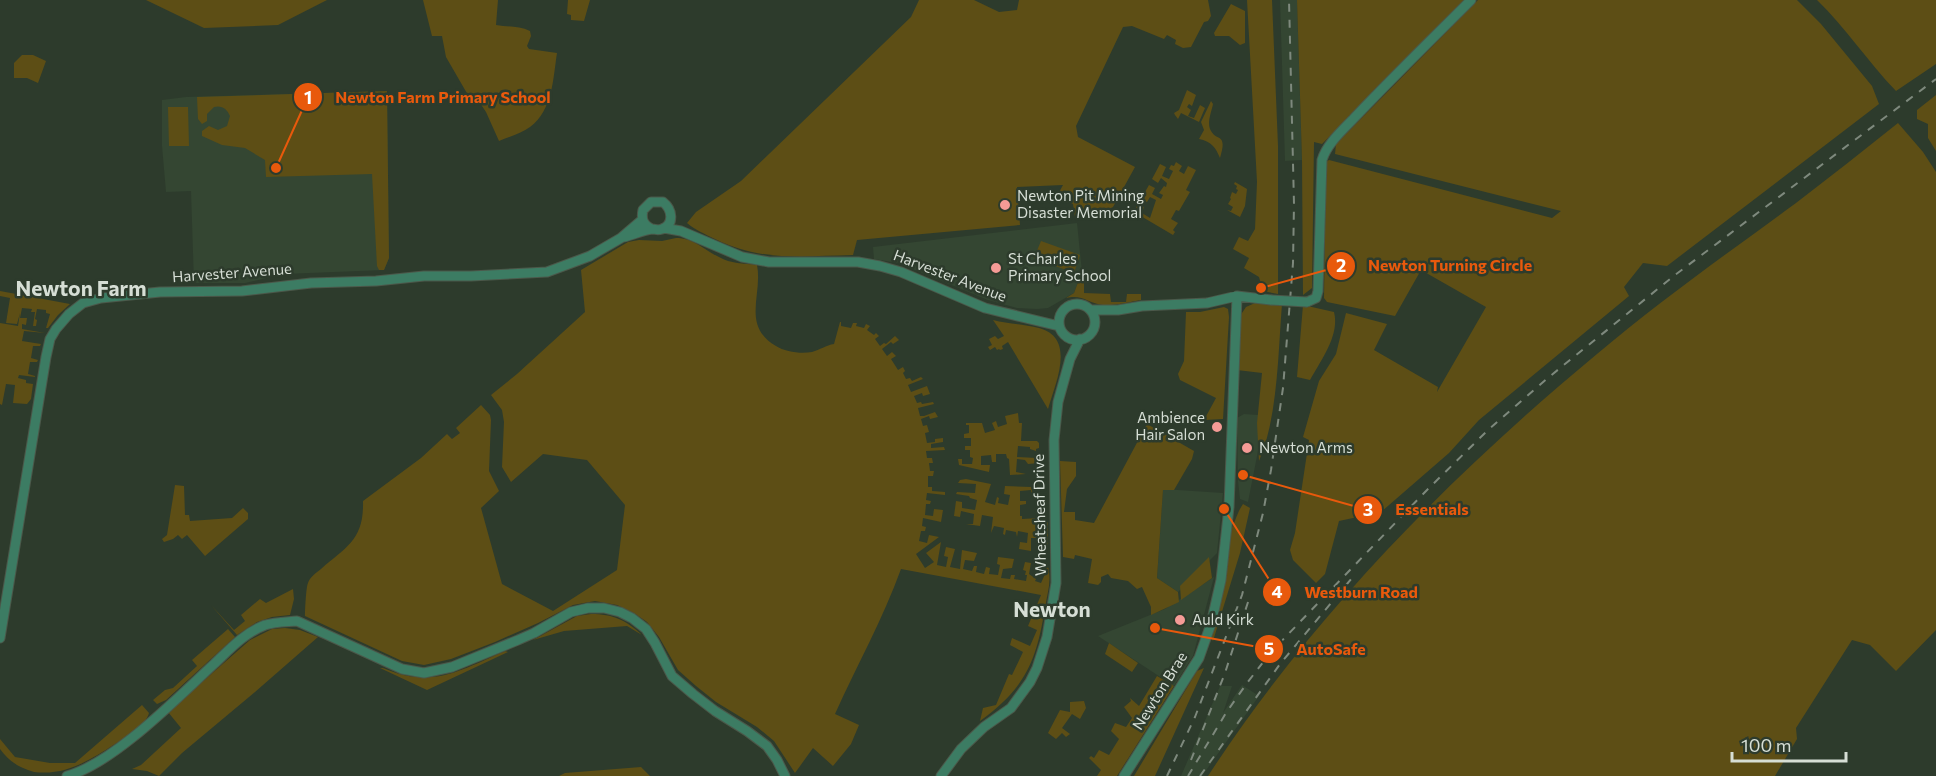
<svg xmlns="http://www.w3.org/2000/svg" width="1936" height="776" font-family="Commissioner,sans-serif">
<style>
.built{fill:#344632}
.green{fill:#5d4e15}
.lines{fill:none;stroke-linecap:round;stroke-linejoin:round}
.minor-casing{stroke:#4b584a;stroke-width:11}
.minor{stroke:#3c7c63;stroke-width:9}
.rail{stroke:#7e897d;stroke-width:2;stroke-dasharray:8 8;stroke-linecap:butt}
.minor-bridge-casing{stroke:#4b584a;stroke-width:11;stroke-linecap:butt}
.minor-bridge{stroke:#3c7c63;stroke-width:9}
.poi-dot{fill:#f59b96;stroke:#2d3b2c;stroke-width:2}
.labels{text-anchor:middle;stroke-width:5;stroke-linejoin:round;paint-order:stroke}
.poi-label{font-size:15px;fill:#d6ded5;stroke:#2d3b2c;text-anchor:start}
.street-label{font-size:15px;fill:#d6ded5;stroke:#2d3b2c}
.district-label{font-size:21px;font-weight:bold;fill:#d6ded5;stroke:#2d3b2c}
.leader{fill:none;stroke:#e8590c;stroke-width:2}
.callout-dot{fill:#e8590c;stroke:#2d3b2c;stroke-width:2}
.mark-label{font-size:18px;text-anchor:middle;font-weight:bold;fill:#fff}
.callout-label{font-size:16px;text-anchor:middle;font-weight:bold;fill:#e8590c;stroke:#2d3b2c;stroke-width:5;stroke-linejoin:round;paint-order:stroke}
</style>
<rect width="100%" height="100%" fill="#2d3b2c"/>
<path class="built" d="M1280,0h17l5,160 -17,1z
M387,91l2,167 -5,12 -100,4 -39,9h-51l-3,-92 -25,1 -4,-46v-46l24,-3z
M1077,223l5,49 -8,21 -26,15 -11,1 -20,-1 -29,-8 -90,-37 -24,-4 -1,-12z
M1244,414l14,1 1,31 -11,56 -8,-3 -2,-18 -1,-63z
M1163,489l60,4 -6,60 -39,39 -21,-14z
M1214,577l-21,79 -19,30 -76,-50 67,-27z
M1242,685l17,11 -57,80h-21l39,-90h12l-9,27z"/>
<path class="green" d="M146,0h181l-49,25 -74,3z
M423,0h75l-2,25c12,2 23,1 34,6l1,5 -4,10 2,3 28,4c-4,25 -4,57 -27,74 -8,6 -21,10 -31,14l-13,-29 -8,-12 -6,2 -26,-45 -4,-21h-10z
M568,0h22l-6,21 -13,-1v-5l-4,-1z
M919,0h55l25,12 18,-2 2,-10h189l3,16 -3,5 -4,1 -13,25 -8,1 -8,-4 1,-4 -9,-5 -3,4 -32,-13 -9,1 -47,99 2,11 57,30 -22,40 -4,2 -2,5 -32,3 -2,-13 -16,-8 6,-11 -46,2 3,38 -163,15 -4,15c-50,1 -91,7 -138,-16 -10,-5 -20,-9 -28,-16l9,-11 45,-31 170,-164z
M1247,0h25l6,146v148l-15,-3 -4,-14 -15,-9 5,-10 -16,-9 6,-12 9,4 7,-12 2,-47z
M1297,0h168l-143,144 -8,-2 -2,146 -9,7 -1,-135z
M1478,0h319l24,24 51,62 7,18 -212,162 -24,-3 -19,24 5,9 -150,124 -30,33 -68,59 -42,9 -14,53 -9,9 -23,-23 -3,-10 5,-17 14,-93 -6,-3 16,-56 17,-27 10,-41 41,11 -13,26 64,37 -1,5 49,-85 -65,-37 -26,46 -68,-14 -3,-4 2,-136 3,-2 223,58 9,-7 -226,-57 1,-10z
M1817,0h119v64l-40,27c-28,-29 -50,-63 -79,-91z
M1231,4l14,7v32l-5,2 -11,-9h-14l-1,-3z
M22,55h11l13,6 -8,22 -11,-5h-13v-15z
M1187,90l9,5 -4,11 -3,-2 -2,3 4,3 -3,6 6,2 6,-13 5,3 -6,14 -18,-9 -3,6 -3,-4 -1,-2 5,-3z
M387,91l2,167 -5,12h-5l-2,-4 -5,-92 -106,3 -1,-17 -20,-12 -23,-3 -20,-9v-5l7,-5 9,4 9,-4 3,-10c-3,-7 -8,-11 -16,-9l-7,7v7l-5,3 -4,-5 -1,-22z
M1936,95v56l-8,-13v-14l-11,-5v-9z
M1211,101l2,3c-1,6 -6,18 -3,25 6,14 18,2 10,29 -4,-10 -9,-17 -21,-19l5,-9 -3,-8z
M168,107h20l1,39h-20z
M1898,123l25,29 13,20v458l-40,41 -26,-26 -18,-5 -56,88 1,11 -22,37h-567c105,-161 242,-300 389,-422 64,-54 132,-102 199,-151 34,-26 68,-53 102,-80z
M1176,162l6,4 -3,5 5,3 4,-8 8,4 -10,20 4,2 -11,19 -3,-1 -5,9 7,4 -5,7 2,2 -2,3 -39,-23 4,-8 6,3 -2,6 8,5 6,-18 -6,-3 -3,5 -6,-3 8,-14 6,3 -3,6 9,5 2,-4 -4,-2 5,-7 2,1 1,-4 -6,-5 -3,5 -6,-4 8,-15 6,3 -4,9 7,3 4,-8 -4,-2 2,-4 3,1z
M1235,182l12,7 -2,17 -5,11 -13,-7 4,1 2,-4 -5,-3 3,-5 -1,-1 2,-6 4,2 2,-4 -2,-1 1,-3 -3,-2z
M676,238c18,0 28,12 43,19 12,7 24,6 38,8 6,30 -16,60 19,81 9,6 25,8 36,6 8,-2 14,-7 22,-8l6,-22h1v4l10,2 2,-5h4l-1,3 8,2 2,-4 4,2 -3,4 7,5 2,-2 3,3 -4,3 5,7 4,-3 2,1 9,-8 4,4 -6,4 -2,-2 -9,7 5,7 5,-4 4,4 -5,3 7,11 5,-3 2,4 -2,2 3,6 4,-1 2,3 9,-4 2,2 -15,6 3,7 16,-6 3,8 -7,2 -1,-3 -8,3 3,7 4,-1 1,2 11,-2 1,2 -16,4 2,8h4l11,-4 3,5 -8,2 -1,-3 -8,3 2,7 4,-1 2,7 -4,1 2,10 8,-1v-3l8,-1v4l-12,2v4l13,-1 1,3 -19,1 1,7h5l1,5h-4l1,8h4l-1,5h-5v11h4v4l13,1v3l-18,-2 -1,7 5,1 -1,3h-4l-1,11 8,1 1,-7 9,1 -2,12 -18,-4 -1,8 4,1 -1,4h-4l-2,10 8,2 2,-8 10,2 -23,17 9,14 9,-6 -8,-9 15,-11 -4,23 9,2 2,-10 -4,-1 2,-9 9,2 -5,18 10,2 2,-19 15,3 -3,8 -9,-1 -2,9 9,2 2,-5h3l-1,6 8,2 2,-7 4,1 -1,6 9,1 2,-10 -3,-1 1,-7 16,2 -2,9 -9,1 -2,9 9,1 1,-4h4l-1,4 12,2 1,-6h-2l1,-4 -3,-1 2,-8 6,1 -2,11 7,5 -1,2 6,2 5,-11 -8,-2 1,-7 9,4c4,14 -1,27 -3,41 -9,55 -20,80 -65,113l3,-13 13,-3 13,-31 3,1 11,-23 -13,-7 2,-7 18,8 7,-16 -9,-4 13,-31 -140,-26c-18,50 -44,96 -66,145l24,11 -8,19 -18,22 -20,-18 -18,25 -21,-32 -17,-14 -41,-25 -20,-16 -18,-16 -19,-33 -12,-15 -13,-9 -17,-8 -22,-4 -22,4 -35,18 -43,19 -44,17 -27,6 -22,-4 -97,-45c0,-5 1,-29 3,-33 2,-6 8,-10 13,-14 26,-23 43,-29 42,-68l58,-43 26,-24 5,5 8,-6 -4,-5 25,-23 9,10 1,5 -2,51 10,20 -18,17 21,76 51,27 64,-41 8,-65 -38,-45 -44,-6 -32,28 -9,-15 2,-45 -2,-12 -11,-15 26,-21 68,-62 -4,-42 47,-28 11,-2 23,1z
M1041,241l39,14 -6,18 -40,-15z
M1084,271v22l26,1 1,8h15l1,-8h14v6c-12,2 -26,6 -38,5 -16,-2 -20,-11 -37,-7l8,-5 8,-21z
M0,291l70,13 -12,11 -10,13h-2l4,-14 -4,-1v-3l-9,-1 -2,10 2,1 -1,6h-3l2,-14h-4l1,-3 -10,-1 -2,10h7l-1,7 -4,-1v5l23,4 -21,-2 -2,10 19,3 -1,2h-7l-2,12 7,2 -1,2h-7l-2,12 7,2v1l-16,-2 -1,3 8,2v3l7,1 -2,15 -4,5 -14,-1 2,-18 -9,-1 -4,21 -2,-1v-81l18,3 2,-13 -3,11 -11,-1 4,-25 -10,-2z
M1255,303l27,1c-4,49 -4,113 -23,157l-2,-38 5,-50 -25,-3 3,-54 6,-9z
M1303,305l31,7c6,23 -13,48 -24,68l-13,-3z
M1224,307l4,2 1,8 -6,102 -19,1 12,-22 -36,-18 -2,-6 6,-13 2,-49h14z
M993,320c15,4 31,4 46,8 38,10 16,56 9,81l-40,-67 -6,4 1,3 -3,1 -1,-1 -2,1 -2,-3 -5,3 -2,-3 4,-2 -3,-6 6,-3 3,3 6,-3z
M1018,413l1,10h3l-1,18h16l2,2v5l-3,1v2l-6,-2v-2l-12,-1 -1,11 20,1 2,5 -11,1 -3,-4 -8,-1 -1,13 10,2 -16,1 -1,-16 -2,-1 -1,-4h-10v8h-4l-1,-7 -10,1v9h9l-1,7 -30,-7 -1,-6h4v5h10l1,-6 -3,-1v-7h-5v-4h6v-8h-7v-4l5,-1v-8h-3v-2h16l3,10 10,-3 -3,-7 4,-2 2,6 9,-3 -2,-8z
M1147,424l47,27 -2,8 -18,31h-11l-6,88 21,14 1,10 -28,13v-8l-9,-20 -5,2 -9,-8 -17,-3 -3,-4 -7,3v5l-3,3 -10,-2 4,-24 -17,-4 -1,4 -11,-2 -3,-96 16,1v14l-9,13 -3,23h11v8l19,3z
M966,479l25,5 -6,18 10,3 2,-8 2,1 -1,5 10,2 2,-10 -6,-1 1,-8 26,1 4,9 -3,1 -1,-7 -11,1v10h6v3l-6,1v11h2v3l18,-1 2,4h6v22l-3,5 -3,1 -1,-5h5v-11h-7v4h-8v13l-12,-2 1,-7 7,1 1,-10 -10,-2 -1,6 -1,-5 -10,-2 -1,5 -2,-1 1,-6 -10,-2 -3,7 2,-16 -11,-2 -2,11 -14,-2h7l1,-10 -13,-3 -1,6 -6,-1 2,-15 6,1v6l13,2 2,-10 -7,-2 -1,-2 -13,-2 1,-2 18,1 1,-9 -18,-1 2,-3z
M175,485l9,1 1,29h4l1,6 42,-3 11,-10 5,5v6l-43,37 -18,-21 -5,4 -4,-4 -5,4 -9,3 -2,-3 5,-4z
M1243,504l7,4 -10,45 -27,88 -3,-5 18,-102c7,-9 8,-20 15,-30z
M1209,557l3,21 -31,22 -1,-14z
M293,589l1,10 -4,16 -18,2 -15,5 -20,13 -26,-30 23,25 11,-9 -4,-6 19,-16 6,4z
M591,614c22,0 35,6 51,21l-15,-9 -63,5 -31,9 44,-24z
M285,628l15,2 18,7 -63,55 -73,61 -23,23 -12,-5 -15,-2 9,-4 40,-37 -13,-16 82,-72 22,-11z
M228,629l7,8 -69,63 -9,4 -4,-4 12,-10 8,-2 24,-22 -5,-6z
M1109,643l29,20 -6,9 -27,-18z
M505,651l3,1 -81,38 -47,-22h3c49,21 76,3 122,-17z
M1204,668l-49,108h-21l63,-105z
M1157,676l17,10 -57,90h-20l4,-6 -12,-12 2,-2 3,2 5,-8 10,5 10,-16 -8,-8 4,-8 11,4 6,-9 -8,-11 7,-6 -1,-3 9,8z
M1084,701l2,7 -6,11 -8,-5 -10,14 8,6 -4,3 -4,-4 -6,6 -8,-6 12,-23 10,2v-10z
M142,705l7,8c-3,12 -23,24 -34,31 -25,16 -49,32 -81,28 -15,-4 -25,-11 -34,-23v-10l15,18 35,6h25z
M641,767l9,9h-91l6,-3z"/>
<g class="lines">
<g class="minor-casing">
<path id="minor" d="M664,228l17,3 61,26 27,5h89l22,4 21,6 84,36 74,18
M624,237c9,-2 19,-7 28,-8 5,0 4,2 10,0 13,-5 10,-20 1,-27h-12l-8,8c-2,9 0,15 9,19
M1307,302l9,-4 2,-7 4,-131c5,-17 22,-31 34,-44 37,-39 76,-77 115,-116
M1059 322a18 18 0 1 1 36 0a18 18 0 1 1-36 0Z
M1091,310h27l24,-4 65,-3 30,-7 34,4
M0,638l46,-281 4,-18 6,-10 13,-15 14,-11 18,-5 59,-6 82,-1 69,-8 65,-2 48,-5h47l76,-4 43,-16 31,-18 21,-18
M67,776c47,-13 110,-78 147,-112 15,-14 30,-31 51,-39 10,-3 21,-3 32,-4l105,48 22,4 28,-6 66,-27 16,-7 37,-21 17,-4h16l16,4 12,6 14,11 9,14 17,33 21,18 22,17 32,20 20,15 10,14 8,16
M941,776l20,-27 23,-22 27,-19 19,-26 7,-14 10,-31 9,-54 -2,-143 4,-38 12,-43 10,-20
M1124,776l75,-118 12,-34 10,-44 8,-73 8,-211"/>
</g>
<use href="#minor" class="minor"/>
<path class="rail" d="M1191,760l34,-87 25,-77
M1167,776l28,-59 47,-122 21,-82 8,-43 12,-82 10,-125 1,-59 -5,-204
M1188,776l38,-63 21,-30 24,-31 156,-162 61,-60 61,-53 126,-102 261,-196
M1200,776l80,-112 72,-86"/>
<g class="minor-bridge-casing">
<path id="minor-bridge" d="M1271,300l36,2"/>
</g>
<use href="#minor-bridge" class="minor-bridge"/>
</g>
<g class="poi-dot">
<circle cx="1005" cy="205" r="6"/>
<circle cx="996" cy="268" r="6"/>
<circle cx="1217" cy="427" r="6"/>
<circle cx="1247" cy="448" r="6"/>
<circle cx="1180" cy="620" r="6"/>
</g>
<g class="labels">
<g class="poi-label">
<text x="1017" y="201">Newton Pit Mining<tspan x="1017" dy="17">Disaster Memorial</tspan></text>
<text x="1008" y="264">St Charles<tspan x="1008" dy="17">Primary School</tspan></text>
<text x="1205" y="423" text-anchor="end">Ambience<tspan x="1205" dy="17">Hair Salon</tspan></text>
<text x="1259" y="453">Newton Arms</text>
<text x="1192" y="625">Auld Kirk</text>
</g>
<g class="street-label">
<text transform="translate(232 273) rotate(-4)" y="5">Harvester Avenue</text>
<text transform="translate(950 276) rotate(21)" y="5">Harvester Avenue</text>
<text transform="translate(1040 515) rotate(-91)" y="5">Wheatsheaf Drive</text>
<text transform="translate(1160 691) rotate(-58)" y="5">Newton Brae</text>
</g>
<g class="district-label">
<text x="81" y="296">Newton Farm</text>
<text x="1052" y="617">Newton</text>
</g>
</g>
<path class="leader" d="M276 168L308 97M1261 288L1341 266M1243 475L1368 510M1224 509L1277 592M1155 628L1269 649"/>
<g class="callout-dot">
<circle cx="276" cy="168" r="6"/>
<circle cx="1261" cy="288" r="6"/>
<circle cx="1243" cy="475" r="6"/>
<circle cx="1224" cy="509" r="6"/>
<circle cx="1155" cy="628" r="6"/>
<circle cx="308" cy="97" r="15"/>
<circle cx="1341" cy="266" r="15"/>
<circle cx="1368" cy="510" r="15"/>
<circle cx="1277" cy="592" r="15"/>
<circle cx="1269" cy="649" r="15"/>
</g>
<g class="mark-label">
<text x="308" y="104">1</text>
<text x="1341" y="272">2</text>
<text x="1368" y="516">3</text>
<text x="1277" y="598">4</text>
<text x="1269" y="655">5</text>
</g>
<g class="callout-label">
<text x="443" y="103">Newton Farm Primary School</text>
<text x="1450" y="271">Newton Turning Circle</text>
<text x="1432" y="515">Essentials</text>
<text x="1361" y="598">Westburn Road</text>
<text x="1331" y="655">AutoSafe</text>
</g>
<path d="M1732 752v9h114v-9" fill="none" stroke="#d6ded5" stroke-width="3"/>
<text x="1741" y="752" font-size="18" fill="#d6ded5" stroke="#2d3b2c" stroke-width="4.5" paint-order="stroke">100 m</text>
</svg>
